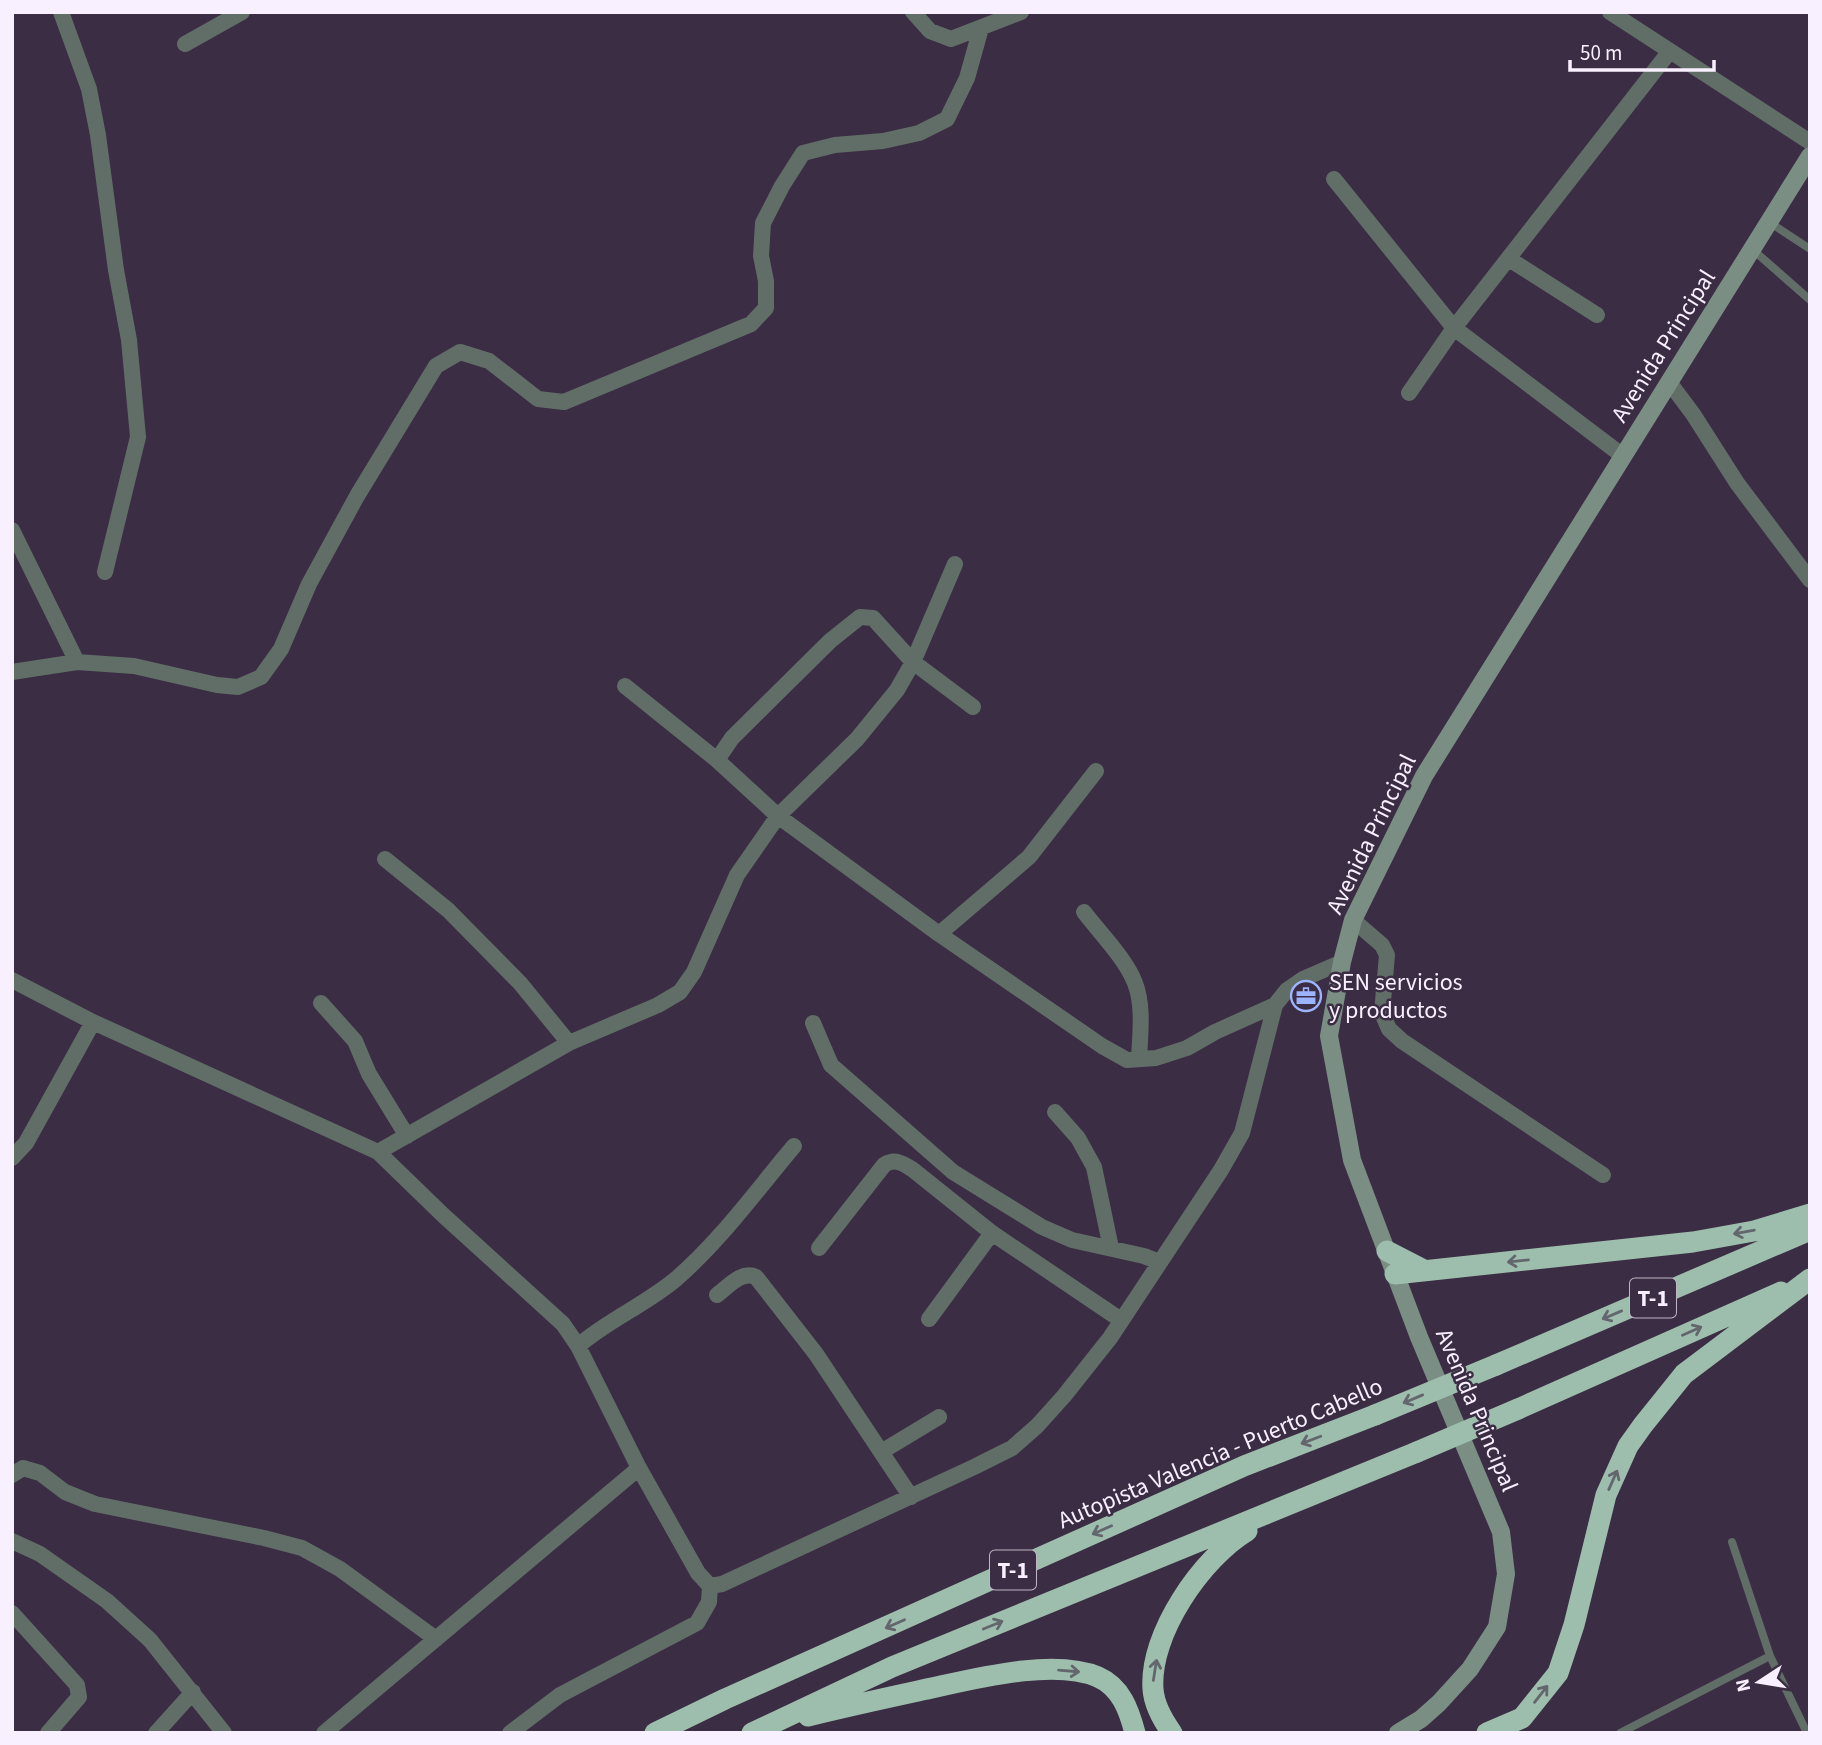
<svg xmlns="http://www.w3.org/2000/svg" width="1822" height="1745" font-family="'Source Sans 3',sans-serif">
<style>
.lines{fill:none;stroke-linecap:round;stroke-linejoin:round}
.lane{stroke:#616e67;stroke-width:8}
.street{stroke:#616e67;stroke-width:16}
.secondary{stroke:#7a8e84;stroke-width:18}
.highway{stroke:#9ebead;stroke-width:21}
.highway-bridge{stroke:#9ebead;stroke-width:21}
.oneway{stroke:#63676d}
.labels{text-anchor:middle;stroke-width:5;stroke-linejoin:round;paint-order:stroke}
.shield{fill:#3b2d43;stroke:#c0b6c7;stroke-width:2}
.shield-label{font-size:23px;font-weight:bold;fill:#f9f0ff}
.street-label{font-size:24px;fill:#f9f0ff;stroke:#3b2d43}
.poi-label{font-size:24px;fill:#f9f0ff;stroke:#3b2d43;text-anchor:start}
</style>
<rect width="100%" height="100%" fill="#3b2d43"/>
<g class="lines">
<path class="lane" d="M1769,222l41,27
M1752,249l58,51
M1732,1542l38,114 37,77
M1620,1733l150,-77"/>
<path class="street" d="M61,12l28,77 9,46 18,135 13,70 9,97 -33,135
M913,12l17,19 21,8 70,-27
M1610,12l200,130
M185,44l57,-32
M1334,179l120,149 -45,65
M1509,259l88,56
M1669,382l24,32 44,69 73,97
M1623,456l-169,-128 216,-277
M12,530l65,132
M955,564l-42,98 60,45
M12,672l65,-10 57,4 83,19 21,2 23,-10 20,-28 28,-65 48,-88 79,-130 24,-14 29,9 49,38 26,3 187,-78 15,-16v-27l-5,-25 2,-33 19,-37 21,-33 32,-8 48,-4 36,-8 28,-14 20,-41 14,-50
M625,686l92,74 61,56 161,118 163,112 25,14 29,-2 31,-10 28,-16 60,-27 12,-15 16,-11 39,-17
M385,859l63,51 72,73 49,60
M1084,912c16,21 42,47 51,71 9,23 5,52 4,76
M1353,920l29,25 5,10 -5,58 7,16 13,12 201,134
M939,934l90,-77 67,-86
M12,980l81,42 285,130 65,63 120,109 15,22 61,122 59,105 12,13 12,-2 252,-117 38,-19 25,-22 27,-30 46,-58 111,-168 21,-37 33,-128
M321,1003l34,38 14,33 38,62
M813,1023l18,42 122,107 89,55 30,13 72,16 15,6
M1055,1112l23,26 16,29 17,81
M378,1152l191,-109 89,-38 22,-13 14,-20 43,-97 41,-59 79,-77 40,-49 16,-28 -40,-44 -13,-1 -30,24 -98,97 -15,22
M12,1158l14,-15 67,-121
M819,1248l65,-83c11,-7 18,-2 28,4l80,64 129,87
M717,1295c11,-8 24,-25 39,-18l60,77 95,143
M929,1319l63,-86
M578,1346c30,-26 67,-41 98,-67 45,-39 80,-88 118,-133
M881,1452l58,-35
M12,1475l11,-7 17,5 25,19 30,12 169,34 38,10 38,21 96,70
M12,1541l28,13 67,47 43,39 74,93
M12,1613l65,72 2,12 -31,36
M156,1733l37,-41
M324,1733l315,-265
M510,1733l50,-38 137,-72 12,-21 1,-16"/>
<path class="secondary" d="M1398,1733l23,-14 18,-16 31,-34 27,-42 9,-53 -5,-42 -82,-195 -67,-177 -23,-124 13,-74 11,-42 71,-144 386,-620"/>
<path class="highway" d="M1387,1251l37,19
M1395,1274l298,-32 61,-11 56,-17
M1496,1365l314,-135
M1518,1409l263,-117
M808,1716c37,-9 73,-17 110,-25 49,-10 133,-34 180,-14 23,10 31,33 37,56
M655,1733l70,-34 519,-233 131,-51
M752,1733l140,-66 525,-215
M1172,1733c-10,-14 -18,-28 -19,-44 -4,-55 49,-131 94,-158
M1487,1733l35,-15 36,-45 16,-48 32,-130 22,-49 15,-21 41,-51 126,-95"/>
<path class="highway-bridge" d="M1375,1415l121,-50
M1417,1452l101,-43"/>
</g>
<defs><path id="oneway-shaft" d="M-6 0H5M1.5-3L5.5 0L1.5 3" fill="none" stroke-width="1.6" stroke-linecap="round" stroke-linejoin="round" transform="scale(1.75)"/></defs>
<g class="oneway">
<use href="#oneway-shaft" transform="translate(1744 1232) rotate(170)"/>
<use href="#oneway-shaft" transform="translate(1518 1261) rotate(174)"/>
<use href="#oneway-shaft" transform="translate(1612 1315) rotate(157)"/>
<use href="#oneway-shaft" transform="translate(1692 1331) rotate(-24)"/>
<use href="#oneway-shaft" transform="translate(1413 1399) rotate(157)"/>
<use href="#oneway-shaft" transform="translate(1311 1440) rotate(159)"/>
<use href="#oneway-shaft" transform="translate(1613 1480) rotate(-66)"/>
<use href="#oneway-shaft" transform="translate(1102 1530) rotate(156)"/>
<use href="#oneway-shaft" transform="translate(895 1624) rotate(156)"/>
<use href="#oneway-shaft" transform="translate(993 1625) rotate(-22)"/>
<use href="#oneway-shaft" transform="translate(1155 1670) rotate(-81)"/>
<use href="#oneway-shaft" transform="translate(1069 1671) rotate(5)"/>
<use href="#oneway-shaft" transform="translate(1541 1694) rotate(-52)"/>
</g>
<defs>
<g id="office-ring" transform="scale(1.575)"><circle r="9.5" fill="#3b2d43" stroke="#9cb4fd" stroke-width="1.5"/><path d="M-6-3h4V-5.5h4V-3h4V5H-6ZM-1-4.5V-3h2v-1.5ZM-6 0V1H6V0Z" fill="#9cb4fd"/></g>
</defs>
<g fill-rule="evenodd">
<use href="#office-ring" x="1306" y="996"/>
</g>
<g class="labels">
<g class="shield">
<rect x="1630" y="1278.5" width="46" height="39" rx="5"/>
<rect x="990" y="1550.5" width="46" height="39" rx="5"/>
</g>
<g class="shield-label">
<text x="1653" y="1306">T-1</text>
<text x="1013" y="1578">T-1</text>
</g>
<g class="street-label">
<text transform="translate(1663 346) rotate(-58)" y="8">Avenida Principal</text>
<text transform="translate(1371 834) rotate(-64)" y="8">Avenida Principal</text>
<text transform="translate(1477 1410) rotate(67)" y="8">Avenida Principal</text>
<text transform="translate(1220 1453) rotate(-23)" y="8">Autopista Valencia - Puerto Cabello</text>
</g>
<g class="poi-label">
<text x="1329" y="990">SEN servicios<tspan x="1329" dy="28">y productos</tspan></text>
</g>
</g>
<rect width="1822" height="1745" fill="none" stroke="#f9f0ff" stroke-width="28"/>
<g transform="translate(1759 1682) rotate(258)" stroke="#3b2d43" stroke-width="5" paint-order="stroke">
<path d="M0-5L12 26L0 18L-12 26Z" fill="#f9f0ff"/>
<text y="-10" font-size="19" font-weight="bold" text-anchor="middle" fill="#f9f0ff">N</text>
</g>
<path d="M1570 60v10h144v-10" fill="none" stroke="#f9f0ff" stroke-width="3.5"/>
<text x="1580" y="60" font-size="21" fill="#f9f0ff" stroke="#3b2d43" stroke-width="5" paint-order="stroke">50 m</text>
</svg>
